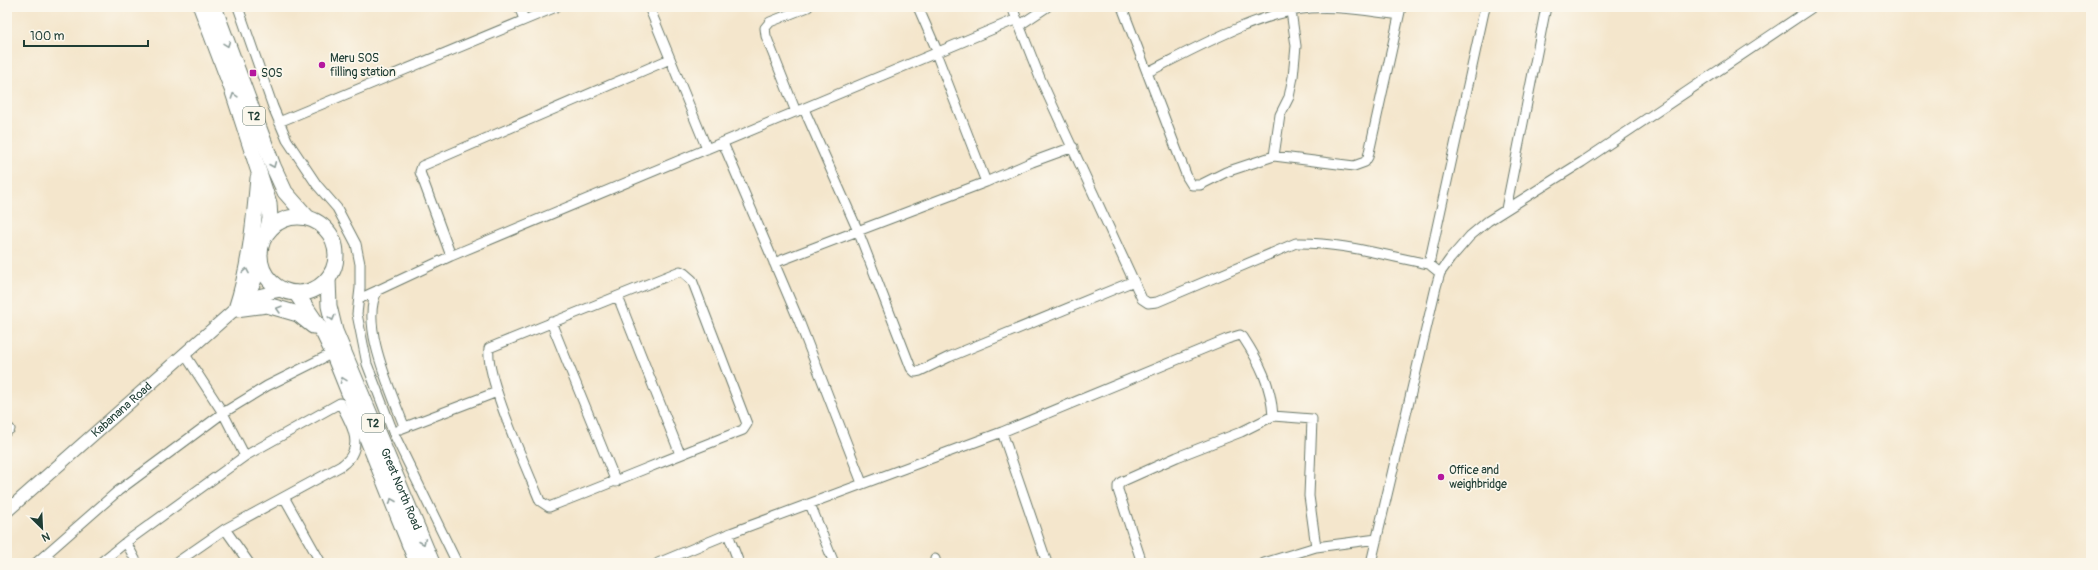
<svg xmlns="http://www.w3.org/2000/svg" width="2098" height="570" font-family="Pangolin,sans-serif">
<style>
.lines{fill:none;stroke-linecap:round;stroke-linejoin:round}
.minor-casing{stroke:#6a7869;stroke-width:11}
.tertiary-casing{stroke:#6a7869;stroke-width:14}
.primary-casing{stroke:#6a7869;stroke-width:17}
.minor{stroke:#fff;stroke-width:9}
.tertiary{stroke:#fff;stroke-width:12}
.primary{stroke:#fff;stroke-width:15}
.oneway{stroke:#8f9e9a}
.poi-dot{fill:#b5179e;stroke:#fbf7ec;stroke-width:1.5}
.labels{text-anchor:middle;stroke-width:3.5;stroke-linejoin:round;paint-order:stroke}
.shield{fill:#fbf7ec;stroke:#61756b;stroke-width:1}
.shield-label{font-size:11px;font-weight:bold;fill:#1f3d34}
.poi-label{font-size:12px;fill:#1f3d34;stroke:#fbf7ec;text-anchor:start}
.street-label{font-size:12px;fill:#1f3d34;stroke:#fbf7ec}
</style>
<rect width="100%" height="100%" fill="#fbf7ec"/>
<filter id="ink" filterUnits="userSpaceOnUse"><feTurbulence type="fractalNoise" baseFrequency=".025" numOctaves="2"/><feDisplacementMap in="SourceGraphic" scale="8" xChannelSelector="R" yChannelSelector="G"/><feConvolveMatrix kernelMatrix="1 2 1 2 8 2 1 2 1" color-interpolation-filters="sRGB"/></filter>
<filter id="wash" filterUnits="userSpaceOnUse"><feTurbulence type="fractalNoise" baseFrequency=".012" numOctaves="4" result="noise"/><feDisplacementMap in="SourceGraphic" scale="16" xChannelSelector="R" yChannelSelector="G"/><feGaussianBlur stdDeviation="0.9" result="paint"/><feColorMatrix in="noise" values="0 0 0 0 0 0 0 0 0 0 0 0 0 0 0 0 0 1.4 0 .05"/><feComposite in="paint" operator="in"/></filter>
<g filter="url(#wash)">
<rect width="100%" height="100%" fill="#f4e6cc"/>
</g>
<g filter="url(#ink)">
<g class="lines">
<g class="minor-casing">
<path id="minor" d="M238,7l35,100 14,33 30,45 20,23 19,36 4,20v24l-3,26 10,50 26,68 64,131
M519,7l5,12
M649,7l58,142
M918,7l20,46
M1012,7l28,71 102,221 6,4 9,-1 139,-59c45,-1 90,13 133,21l11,9
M1122,7l65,170 5,8h8l26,-13 48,-16 80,10 11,-4 3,-5 33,-150
M1020,25l27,-18
M936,53l50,129
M1148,72c46,-23 111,-60 163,-64 29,-2 59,3 88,7
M804,109l54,122 53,137 4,4 5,-1 29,-14 185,-76
M796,112l-30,-76 -1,-8 5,-6 38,-15
M279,122l277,-115
M723,143l76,178 63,162
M1274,156l6,-41 9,-18 4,-20 3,-31 -5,-35
M1506,209l40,-202
M451,256l-31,-84 2,-6 248,-107
M774,263l212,-81 46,-20 41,-15
M1429,264l56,-257
M680,271l4,2 8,7 55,144 -4,6c-65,25 -129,52 -194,77l-9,-6c-13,-32 -55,-124 -51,-153z
M378,290c-20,32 14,103 26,136
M618,297l62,157
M359,299l92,-43 566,-237
M551,322l65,160
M184,353l39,60 22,43
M400,429l97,-37
M7,431l3,-2
M1002,432l45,131
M284,497l37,66
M810,504l24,59
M728,534l11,29
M126,542l11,21
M46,554l7,9
M935,559l1,4
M36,563l82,-72 105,-78 44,-27 66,-33
M100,563l26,-21 119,-86 95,-53c7,14 21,35 12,51 -2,5 -7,9 -11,12l-116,63
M176,563l49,-34 24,34
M658,563l70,-29 274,-102 225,-93 13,-4 3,2c17,26 28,48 30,79
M1142,563l-24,-73v-4l3,-4 56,-25 64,-25 32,-16 39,3 -3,77 7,51
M1264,563l52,-16 61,-8
M1371,563l65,-276 4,-14 10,-14 20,-23 18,-15 94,-59 231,-155"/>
</g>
<g class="tertiary-casing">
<g id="tertiary">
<path d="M243,302l12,-6 28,-6"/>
<path id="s1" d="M7,511l235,-208c11,-14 16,-26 19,-44"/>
</g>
</g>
<g class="primary-casing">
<g id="primary">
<path d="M201,7l31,82 37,114 1,16 -3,12"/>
<path d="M214,7l59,159 12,26 22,25"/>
<path d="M258,178c-4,44 -8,89 -22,131l31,-4 31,9 15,12"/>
<circle cx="298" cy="255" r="38"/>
<path id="s2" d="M328,279l1,27 6,25 97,232"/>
<path d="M296,293l28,41 9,19 84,210"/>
</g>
</g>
<use href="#minor" class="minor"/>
<use href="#tertiary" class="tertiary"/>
<use href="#primary" class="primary"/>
</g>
<defs><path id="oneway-chevron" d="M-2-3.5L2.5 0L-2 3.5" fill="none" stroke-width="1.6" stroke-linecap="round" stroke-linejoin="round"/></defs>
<g class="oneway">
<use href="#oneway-chevron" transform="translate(227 44) rotate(70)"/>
<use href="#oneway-chevron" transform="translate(234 96) rotate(-108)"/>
<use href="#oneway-chevron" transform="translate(273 165) rotate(67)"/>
<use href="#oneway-chevron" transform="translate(246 271) rotate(-80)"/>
<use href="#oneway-chevron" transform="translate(279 309) rotate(-164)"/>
<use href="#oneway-chevron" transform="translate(332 318) rotate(75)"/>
<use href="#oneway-chevron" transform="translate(343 380) rotate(-111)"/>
<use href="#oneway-chevron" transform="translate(392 501) rotate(-112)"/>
<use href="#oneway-chevron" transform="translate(423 542) rotate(67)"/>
</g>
</g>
<g class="poi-dot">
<circle cx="322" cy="65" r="4"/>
<rect x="249" y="69" width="8" height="8" rx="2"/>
<circle cx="1441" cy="477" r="4"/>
</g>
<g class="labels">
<g class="shield">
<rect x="243" y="107" width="22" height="18" rx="3"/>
<rect x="362" y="414" width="22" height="18" rx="3"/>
</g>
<g class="shield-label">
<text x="254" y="120">T2</text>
<text x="373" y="427">T2</text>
</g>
<g class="poi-label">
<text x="330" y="62">Meru SOS<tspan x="330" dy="14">filling station</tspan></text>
<text x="261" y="77">SOS</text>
<text x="1449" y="474">Office and<tspan x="1449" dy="14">weighbridge</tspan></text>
</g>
<g class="street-label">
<text dy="4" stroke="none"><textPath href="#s1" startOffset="153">Kabanana Road</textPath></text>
<text dy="4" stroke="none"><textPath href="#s2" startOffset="224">Great North Road</textPath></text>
</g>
</g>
<rect width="2098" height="570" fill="none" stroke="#fbf7ec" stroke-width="24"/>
<g transform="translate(42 528) rotate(156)" stroke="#fbf7ec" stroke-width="3" paint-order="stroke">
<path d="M0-3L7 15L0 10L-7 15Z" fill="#1f3d34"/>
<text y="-6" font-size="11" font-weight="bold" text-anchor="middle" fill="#1f3d34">N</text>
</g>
<path d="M24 40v6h124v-6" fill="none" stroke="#1f3d34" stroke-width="2"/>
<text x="30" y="40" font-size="12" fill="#1f3d34" stroke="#fbf7ec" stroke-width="3" paint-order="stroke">100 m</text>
</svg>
